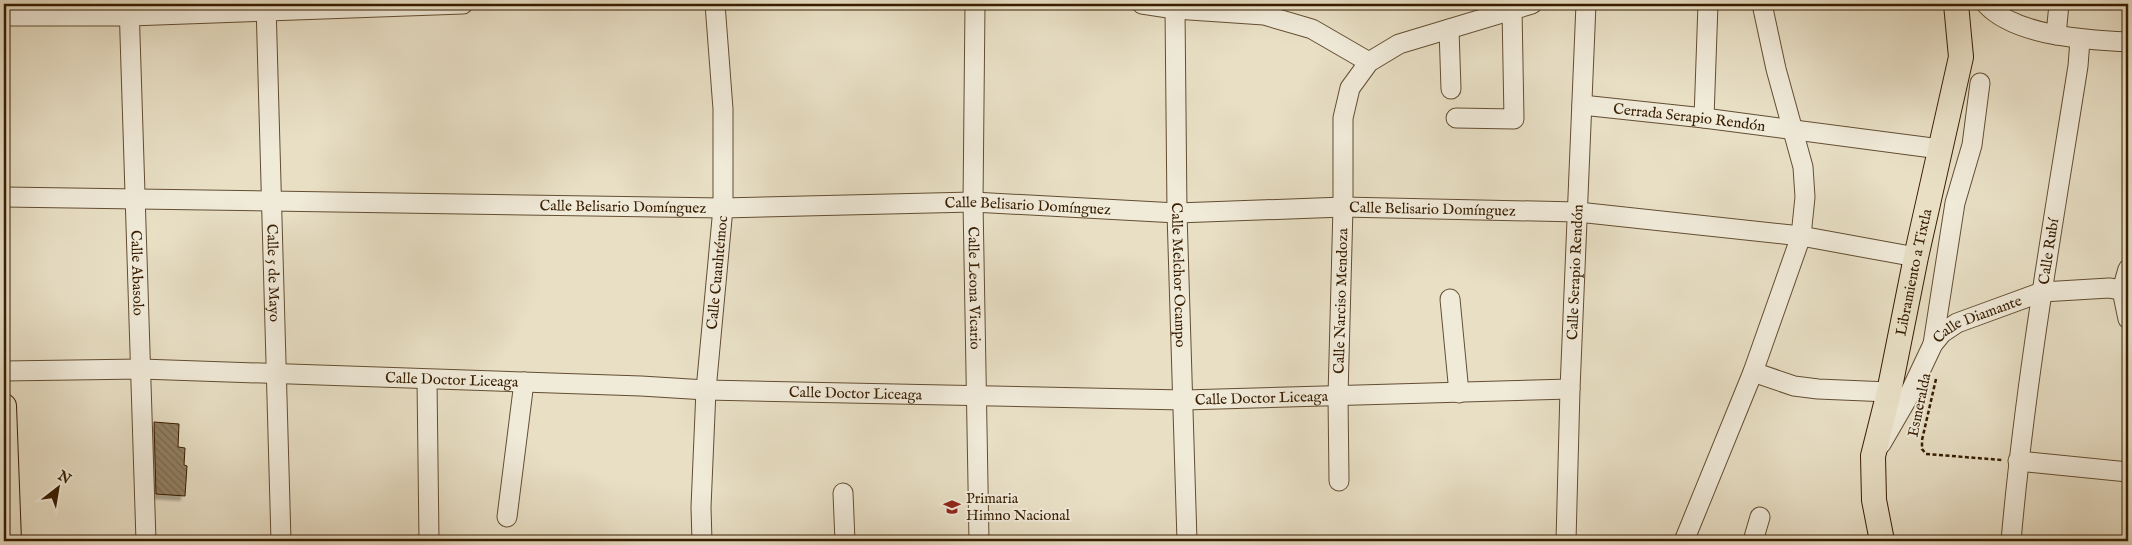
<svg xmlns="http://www.w3.org/2000/svg" width="2132" height="545" font-family="'IM FELL English',serif">
<style>
.building{fill:url(#building-back-hatch);stroke:#371d00;filter:url(#shadow)}
.lines{fill:none;stroke-linecap:round;stroke-linejoin:round}
.minor-casing{stroke:#634e31;stroke-width:21}
.major-casing{stroke:#371d00;stroke-width:26}
.path{stroke:#371d00;stroke-width:2.5;stroke-dasharray:4 2.5;stroke-linecap:butt}
.minor{stroke:#f0ead9;stroke-width:19}
.major{stroke:#e8dfc5;stroke-width:24}
.labels{text-anchor:middle;stroke-width:4;stroke-linejoin:round;paint-order:stroke}
.street-label{font-size:15px;fill:#371d00;stroke:#f0ead9}
.poi-label{font-size:15px;fill:#371d00;stroke:#f0ead9;text-anchor:start}
</style>
<defs>
<pattern id="building-back-hatch" width="6" height="6" patternUnits="userSpaceOnUse" patternTransform="scale(1.25)"><rect width="6" height="6" fill="#938266"/><path d="M-1 5l2 2M0 0l6 6M5-1l2 2" fill="none" stroke="#796a52"/></pattern>
<filter id="shadow"><feDropShadow dx="-4.5" dy="4.5" stdDeviation="1" flood-color="#0004"/></filter>
</defs>
<rect width="100%" height="100%" fill="#e8dfc5"/>
<filter id="stains"><feTurbulence type="fractalNoise" baseFrequency=".004" numOctaves="4"/><feColorMatrix values="0 0 0 0 .2 0 0 0 0 .09 0 0 0 0 .02 0 0 0 .5 -.17"/></filter>
<radialGradient id="worn" r=".72"><stop offset=".6" stop-color="#630" stop-opacity="0"/><stop offset="1" stop-color="#630" stop-opacity=".3"/></radialGradient>
<path class="building" d="M154,422l25,2 -1,23 7,1 -1,17 3,1 -2,30 -29,-2z"/>
<g class="lines">
<g class="minor-casing">
<g id="minor">
<path id="s1" d="M129,4l17,537"/>
<path id="s2" d="M266,4l15,537"/>
<path id="s3" d="M975,4l-2,198 6,339"/>
<path d="M1142,4l33,5 89,6 48,14 57,33"/>
<path d="M1986,4c29,32 101,36 142,38"/>
<path id="s4" d="M1175,9l2,204 10,328"/>
<path d="M4,16h126l333,-12"/>
<path d="M1449,29l2,60"/>
<path d="M2056,35l3,-31"/>
<path id="s5" d="M1582,105l122,13 236,31"/>
<path d="M1456,118l58,1 -2,-110"/>
<path d="M1704,118l4,-114"/>
<path id="s6" d="M4,197l719,11 250,-6 204,11 166,-6 235,5 223,24 115,21"/>
<path d="M2128,269l-6,21 6,29"/>
<path d="M1450,299l9,94"/>
<path d="M1933,344l22,-141 17,-58 8,-62"/>
<path id="s7" d="M4,371l137,-2 500,17 65,4 478,10 386,-11"/>
<path d="M1753,372l41,14 24,3 71,3"/>
<path d="M427,380l2,161"/>
<path id="s8" d="M1881,444l26,-45 26,-55 9,-11 15,-10 85,-31 67,-4 13,2"/>
<path d="M2018,461l110,11"/>
<path id="s9" d="M1339,481l-1,-85 5,-189v-89l7,-30 19,-26 30,-18 133,-40"/>
<path d="M843,493l2,48"/>
<path d="M507,517l17,-135"/>
<path id="s10" d="M702,541l-1,-34 5,-117 17,-182v-99l-8,-105"/>
<path id="s11" d="M1566,541l4,-152 16,-385"/>
<path d="M1684,541l69,-169 48,-136 4,-39 -2,-30 -27,-98 -14,-65"/>
<path d="M1753,541l7,-24"/>
<path id="s12" d="M2011,541c14,-159 42,-317 67,-475l2,-26"/>
</g>
</g>
<g class="major-casing">
<g id="major">
<path d="M4,406l5,135"/>
<path id="s13" d="M1882,541l-8,-41 -1,-44 16,-64 27,-135 45,-200 -5,-53"/>
</g>
</g>
<path class="path" d="M1936,379l-14,61v9l4,5 76,6"/>
<use href="#minor" class="minor"/>
<use href="#major" class="major"/>
</g>
<defs>
<g id="school-bare" transform="scale(1.35)"><path d="M0-5L7-2L0 1L-7-2ZM-4 1L0 2.5L4 1V4Q0 6-4 4Z" fill="#8f2418" stroke="#f0ead9" stroke-width="2.5" paint-order="stroke"/></g>
</defs>
<g fill-rule="evenodd">
<use href="#school-bare" x="952" y="507"/>
</g>
<g class="labels">
<g class="street-label">
<text dy="5" stroke="none"><textPath href="#s5" startOffset="108">Cerrada Serapio Rendón</textPath></text>
<text dy="5" stroke="none"><textPath href="#s6" startOffset="619">Calle Belisario Domínguez</textPath></text>
<text dy="5" stroke="none"><textPath href="#s6" startOffset="1024">Calle Belisario Domínguez</textPath></text>
<text dy="5" stroke="none"><textPath href="#s6" startOffset="1429">Calle Belisario Domínguez</textPath></text>
<text dy="5" stroke="none"><textPath href="#s12" startOffset="292">Calle Rubí</textPath></text>
<text dy="5" stroke="none"><textPath href="#s1" startOffset="269">Calle Abasolo</textPath></text>
<text dy="5" stroke="none"><textPath href="#s11" startOffset="269">Calle Serapio Rendón</textPath></text>
<text dy="5" stroke="none"><textPath href="#s13" startOffset="274">Libramiento a Tixtla</textPath></text>
<text dy="5" stroke="none"><textPath href="#s2" startOffset="269">Calle 5 de Mayo</textPath></text>
<text dy="5" stroke="none"><textPath href="#s10" startOffset="269">Calle Cuauhtémoc</textPath></text>
<text dy="5" stroke="none"><textPath href="#s4" startOffset="266">Calle Melchor Ocampo</textPath></text>
<text dy="5" stroke="none"><textPath href="#s3" startOffset="284">Calle Leona Vicario</textPath></text>
<text dy="5" stroke="none"><textPath href="#s9" startOffset="180">Calle Narciso Mendoza</textPath></text>
<text dy="5" stroke="none"><textPath href="#s8" startOffset="165">Calle Diamante</textPath></text>
<text dy="5" stroke="none"><textPath href="#s7" startOffset="448">Calle Doctor Liceaga</textPath></text>
<text dy="5" stroke="none"><textPath href="#s7" startOffset="852">Calle Doctor Liceaga</textPath></text>
<text dy="5" stroke="none"><textPath href="#s7" startOffset="1258">Calle Doctor Liceaga</textPath></text>
<text transform="translate(1919 405) rotate(-78)" y="5">Esmeralda</text>
</g>
<g class="poi-label">
<text x="966" y="503">Primaria<tspan x="966" dy="17">Himno Nacional</tspan></text>
</g>
</g>
<rect width="2132" height="545" fill="none" stroke="#e8dfc5" stroke-width="20"/>
<rect x="5" y="5" width="2122" height="535" fill="none" stroke="#371d00" stroke-width="2.5"/>
<rect x="10" y="10" width="2112" height="525" fill="none" stroke="#371d00"/>
<g transform="translate(58 488) rotate(31)" stroke="#f0ead9" stroke-width="4" paint-order="stroke">
<path d="M0-4L9 19L0 12L-9 19Z" fill="#371d00"/>
<text y="-8" font-size="14" font-weight="bold" text-anchor="middle" fill="#371d00">N</text>
</g>
<rect width="100%" height="100%" filter="url(#stains)"/>
<rect width="100%" height="100%" fill="url(#worn)"/>
</svg>
